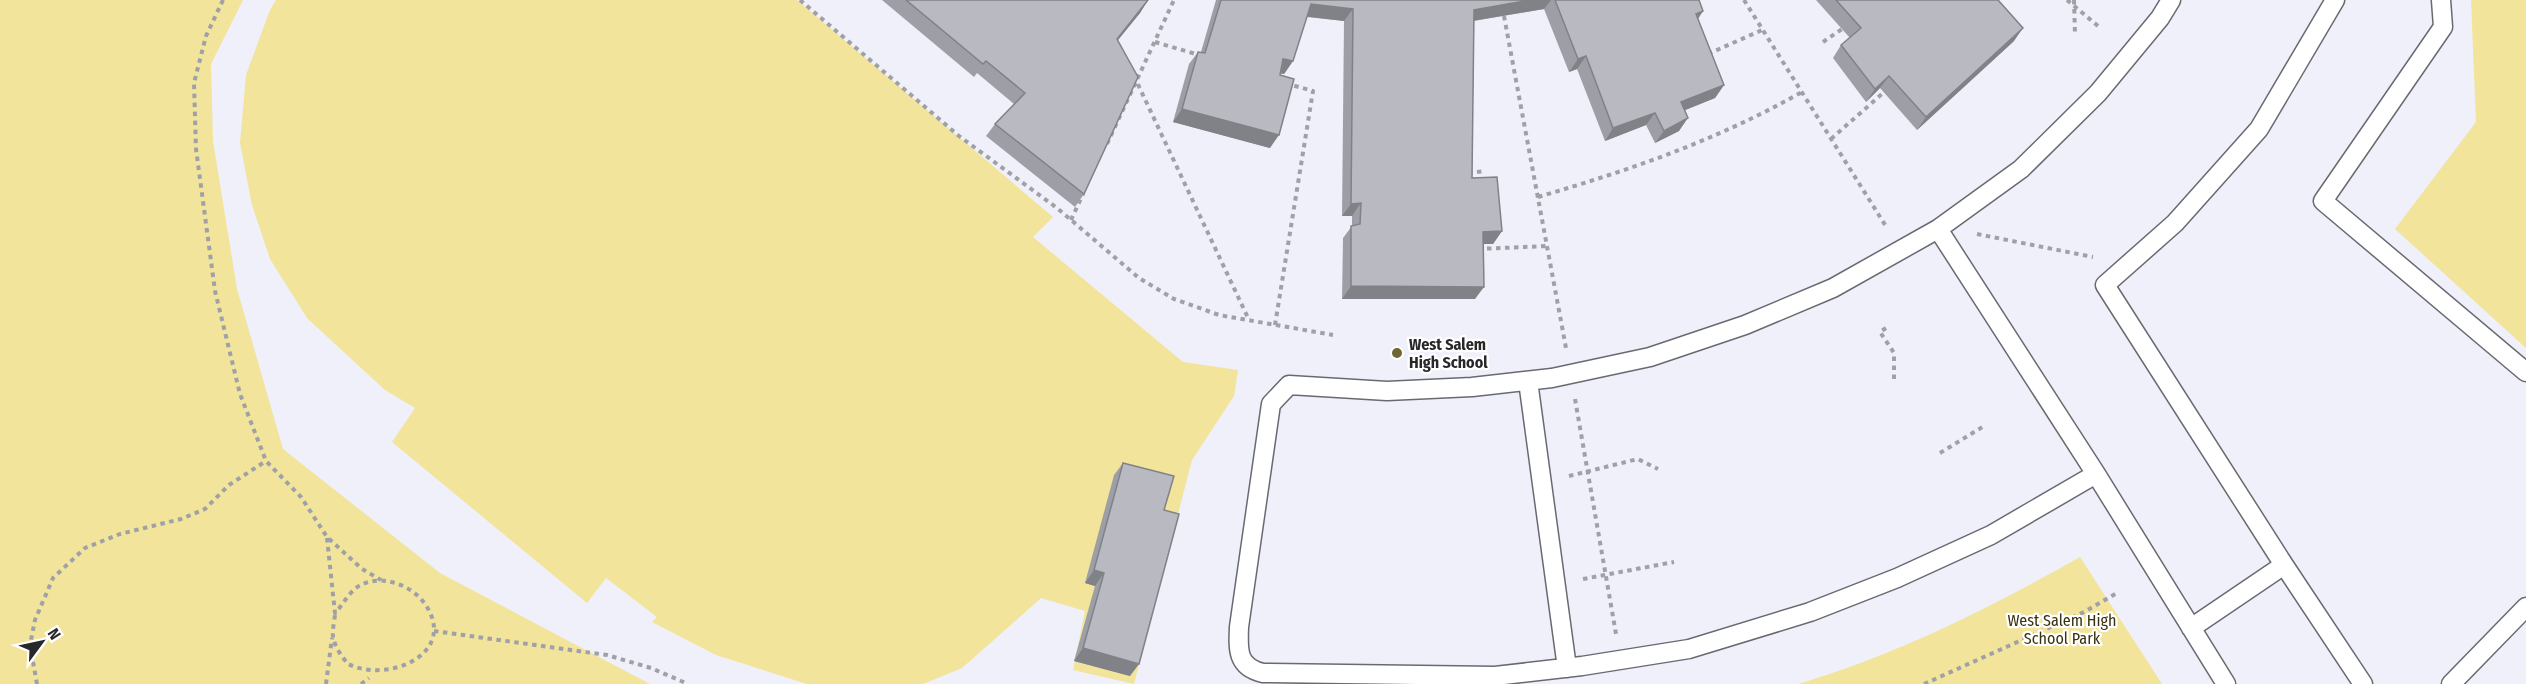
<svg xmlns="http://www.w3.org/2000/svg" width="2526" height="684" font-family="'Fira Sans Condensed',sans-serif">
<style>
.green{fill:#f2e49a}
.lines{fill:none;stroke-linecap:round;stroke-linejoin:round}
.service-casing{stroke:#686a71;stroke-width:21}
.path{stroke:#a0a1a7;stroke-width:4;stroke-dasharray:4.5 4.5;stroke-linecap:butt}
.service{stroke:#fff;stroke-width:18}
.wall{fill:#9e9fa6}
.shaded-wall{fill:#818287}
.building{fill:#b8b9c1;stroke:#818287;stroke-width:1.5}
.poi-dot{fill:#706633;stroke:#fff;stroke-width:2}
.labels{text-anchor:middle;stroke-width:4.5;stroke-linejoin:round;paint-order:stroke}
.poi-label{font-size:16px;font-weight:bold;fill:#28282b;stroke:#fff;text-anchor:start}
.park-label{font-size:16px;fill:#38310d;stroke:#fff}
</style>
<rect width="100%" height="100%" fill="#eff0f9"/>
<path class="green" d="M0,0h243l-32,64 2,77 24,148 46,160 157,124 210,111h-650z
M276,0h521l256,217 -20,20 150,125 55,8 -4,26 -42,64 -58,224 -61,-14 12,-59 -44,-13 -79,70 -39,16h-116l-91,-29 -64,-33 5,-5 -51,-39 -19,25 -195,-161 23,-34 -30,-18 -78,-72 -37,-59 -18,-54 -12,-62 6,-68 24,-65z
M2471,0h55v348l-131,-119 81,-107z
M2080,557l82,127h-364c100,-30 192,-76 282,-127z"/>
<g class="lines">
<g class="service-casing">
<path id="service" d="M2335,0l-76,129 -84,94 -70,62 179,280 79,119
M2441,0l2,27 -120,174 203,171
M1938,229l158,245 130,210
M1528,381l39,287
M2096,474l-105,61 -94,43 -87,34 -121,37 -107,17 -87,10 -232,-3c-26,-6 -25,-23 -24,-46l32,-223 18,-19 98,6 85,-4 80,-9 98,-21 95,-32 88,-37 105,-59 83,-60 77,-76 62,-75 11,-18
M2191,628l93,-63
M2451,684l75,-77"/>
</g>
<path class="path" d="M223,0l-17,36 -12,47 2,66 19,142 25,103 26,67 35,36 26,40 35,32 19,11
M800,0l159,136 98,72 82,70 35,21 45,16 114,20
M1744,0l143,228
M2067,0l31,26
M2074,0l1,35
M1504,16l62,332
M1155,42l44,13
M1823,42l19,-13
M1708,54l54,-24
M1134,76l115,244
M1831,139l52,-46
M1107,144l67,-144
M1468,173l17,-2
M1538,197c95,-28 177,-56 264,-105
M1071,220l12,-26
M1977,234l116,23
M1478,249l69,-3
M1275,325l38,-234 -25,-7
M1886,328l-6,4 14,21v26
M1575,399l41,235
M1940,453l44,-27
M1569,476l69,-17 20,10
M327,538l8,75c7,-7 13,-19 21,-25 22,-16 55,-4 69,16 34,49 -36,80 -77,60 -6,-7 -14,-18 -15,-28 -1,-7 2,-16 2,-23
M1583,579l91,-17
M434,631l173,24 44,13 37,16
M37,684l-7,-39 5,-25 18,-42 32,-30 35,-14 61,-15 24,-10 24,-24 37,-24
M326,684l6,-46
M361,684l8,-6
M1924,684l160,-72 33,-19"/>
<use href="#service" class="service"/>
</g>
<path class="wall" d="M882,0h266l-8,13 -22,27 -34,154 -9,13 -89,-71 9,-12 19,-20 -37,-31 -3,4z
M1216,0h483l4,11 -5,8 26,66 -9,13 -30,12 -6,21 -24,12 -9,-18 -41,16 -28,-72 -8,3 -25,-63 -70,12 -2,157 30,53 -9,13h-10l-8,55h-133l1,-61 9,-12v-10h-10l2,-195 -37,-4 -14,44 -9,13 -4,-1 -10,75 -97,-26 16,-58 9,-12h3z
M1816,0h182l16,41 -97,89 -37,-42 -14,14 -33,-44 8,-13 9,-7z
M1123,463l41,47 -34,166 -56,-15 21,-75 -10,-3 29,-108z"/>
<path class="shaded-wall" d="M1148,0l-8,13 -31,38 8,-12z
M1531,0h20l-7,9 -79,13 9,-12z
M1311,4l42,5 -9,12 -42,-5z
M1703,11l-9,13 2,-10z
M2023,28l-9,13 -97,89 9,-13z
M1586,56l-9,13 -8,3 9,-13z
M1283,59l10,2 -9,13 -10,-2z
M1889,76l-9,12 -14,14 9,-13z
M1724,85l-9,13 -42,17 8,-13z
M1182,109l97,26 -9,13 -97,-26z
M1655,113l-9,12 -41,16 8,-13z
M1688,118l-9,13 -24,12 9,-12z
M1361,203l-9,13h-10l9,-12z
M1502,231l-9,13h-19l9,-12z
M1351,286l133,1 -9,12h-133z
M1094,570l10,3 -9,13 -10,-3z
M1083,648l56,16 -9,12 -56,-15z"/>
<path class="building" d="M906,0h242l-31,39 21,38 -54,117 -89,-70 30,-31 -39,-32 -3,3z
M1221,0h310l-57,10 -2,168 25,-1 5,54 -19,1 1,55 -133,-1v-60l9,-2 1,-21 -10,1 2,-195 -42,-5 -18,57 -10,-2 -3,16 14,4 -15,56 -97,-26 16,-57 7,1z
M1555,0h144l4,11 -7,3 28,71 -43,17 7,16 -24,13 -9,-18 -42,15 -27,-72 -8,3z
M1836,0h162l25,28 -97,89 -37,-41 -14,13 -34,-44 20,-17z
M1123,463l51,13 -10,34 15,4 -40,150 -56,-16 21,-75 -10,-3z"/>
<circle class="poi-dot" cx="1397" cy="353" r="6"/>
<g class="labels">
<g class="poi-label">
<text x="1409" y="350">West Salem<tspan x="1409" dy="18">High School</tspan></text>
</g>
<g class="park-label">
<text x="2062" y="626">West Salem High<tspan x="2062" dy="18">School Park</tspan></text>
</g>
</g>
<g transform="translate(42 642) rotate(57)" stroke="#ffffff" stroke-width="4.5" paint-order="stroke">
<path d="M0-4.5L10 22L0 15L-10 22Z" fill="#28282b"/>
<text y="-9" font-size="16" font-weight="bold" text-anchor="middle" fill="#28282b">N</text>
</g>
</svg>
